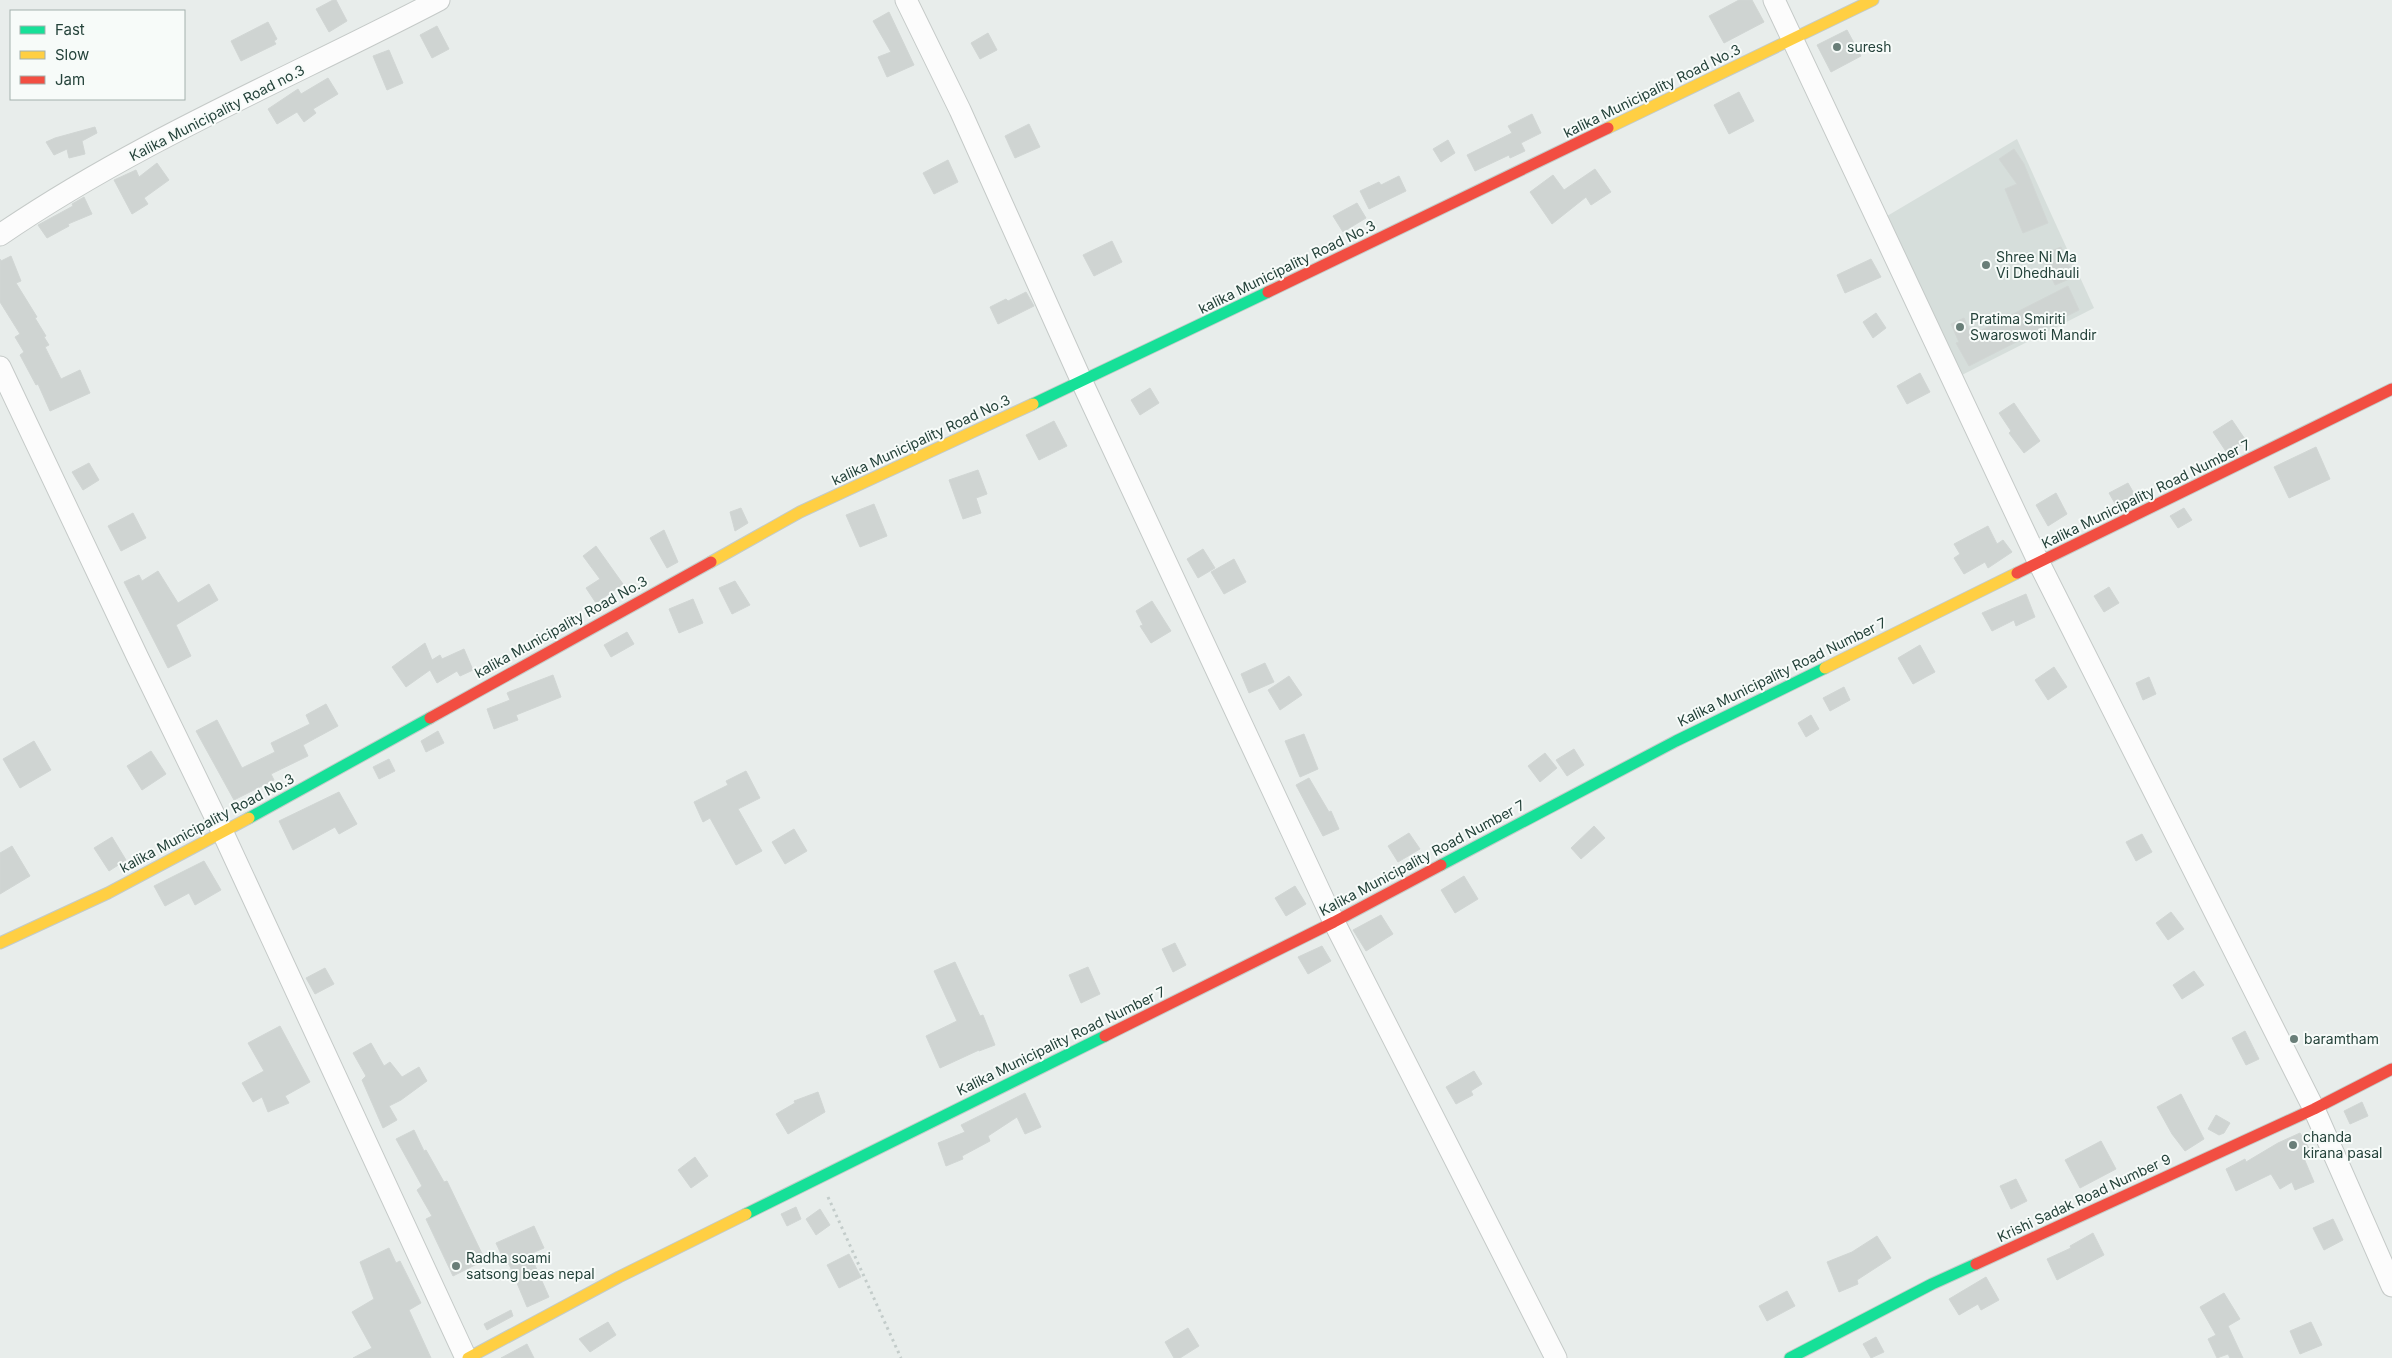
<svg xmlns="http://www.w3.org/2000/svg" width="2392" height="1358" font-family="Inter,sans-serif">
<style>
.built{fill:#d6dedb}
.building{fill:#cfd4d2;stroke:#d1d6d4}
.lines{fill:none;stroke-linecap:round;stroke-linejoin:round}
.street-casing{stroke:#c5cac8;stroke-width:23}
.fast-casing{stroke:#c3cbc8;stroke-width:13}
.slow-casing{stroke:#c3cbc8;stroke-width:13}
.jam-casing{stroke:#c3cbc8;stroke-width:13}
.path{stroke:#c3ccca;stroke-width:3;stroke-dasharray:2.5 4;stroke-linecap:butt}
.street{stroke:#fcfcfc;stroke-width:21}
.fast{stroke:#16e098;stroke-width:11}
.slow{stroke:#ffcf43;stroke-width:11}
.jam{stroke:#f24e42;stroke-width:11}
.poi-dot{fill:#697e78;stroke:#f7fbf9;stroke-width:2}
.labels{text-anchor:middle;stroke-width:4;stroke-linejoin:round;paint-order:stroke}
.poi-label{font-size:14px;fill:#24423a;stroke:#f7fbf9;text-anchor:start}
.street-label{font-size:14px;fill:#24423a;stroke:#f7fbf9}
</style>
<rect width="100%" height="100%" fill="#e8edeb"/>
<path class="built" d="M2017,139l77,169 -142,72 -75,-158z"/>
<path class="building" d="M333,0h3l11,21 -18,11 -13,-23z
M1739,0h13l12,22 -40,21 -15,-27z
M889,12l25,53 -27,12 -9,-20 13,-5 -18,-31z
M268,22l9,17 -3,2 2,3 -35,17 -10,-20z
M437,26l12,23 -17,9 -12,-23z
M1847,30l14,26 -30,16 -14,-27z
M988,33l9,17 -17,9 -9,-16z
M389,50l14,33 -16,7 -14,-34z
M328,78l10,16 -25,15 3,4 -12,9 -7,-10 -20,12 -9,-15 30,-20 3,5z
M1739,92l15,29 -25,13 -15,-29z
M1532,114l9,19 -20,10 4,8 -15,7 -1,-3 -34,16 -8,-16 45,-22 -4,-7z
M1029,124l11,23 -25,11 -10,-22z
M95,127l2,6 -15,8 3,13 -16,4 -2,-9 -13,6 -8,-13 9,-4z
M1448,140l7,13 -14,9 -8,-13z
M2014,149l10,15 24,59 -25,10 -18,-44 12,-5 -18,-25z
M948,160l10,22 -24,12 -11,-21z
M157,163l12,17 -25,18 4,6 -16,10 -18,-34 22,-10 3,7z
M1595,169l16,23 -20,13 -5,-8 -34,27 -22,-32 23,-17 11,15z
M1399,176l7,15 -37,18 -9,-18 19,-9 2,3z
M84,197l8,17 -24,10 1,2 -22,12 -9,-13 35,-19 -1,-2z
M1357,203l9,15 -23,14 -10,-16z
M1112,241l10,21 -28,14 -11,-21z
M2061,247l13,30 -19,8 -13,-30z
M11,256l10,25 -5,2 21,34 -2,1 11,18 -2,1 5,8 -4,2 16,32 19,-9 10,23 -40,18 -12,-27 -2,1 -16,-30 4,-3 -9,-15 5,-3 -20,-32v-43l1,2z
M1871,259l10,18 -36,16 -8,-18z
M2068,286l11,24 -110,56 -13,-23 3,-1 -8,-18 13,-6 8,17z
M1026,292l8,14 -36,18 -8,-17 16,-8 2,2z
M1876,313l10,15 -13,10 -10,-16z
M1920,373l10,19 -23,12 -10,-18z
M1150,388l9,15 -19,12 -9,-15z
M2014,403l26,38 -16,12 -15,-20 2,-2 -12,-18z
M2232,420l15,22 -20,11 -14,-21z
M1054,421l13,25 -28,14 -13,-25z
M2316,447l14,32 -41,19 -15,-31z
M89,463l10,17 -16,10 -11,-18z
M978,470l9,24 -11,4 5,15 -18,6 -14,-39z
M2128,483l8,14 -19,10 -8,-14z
M2056,493l11,21 -19,12 -12,-21z
M874,504l13,32 -27,11 -14,-32z
M741,508l7,15 -13,8 -5,-19z
M2184,508l8,12 -14,8 -8,-12z
M133,513l13,25 -25,13 -13,-25z
M1988,526l9,18 6,-4 9,12 -24,16 -3,-6 -21,12 -10,-16 6,-4 -6,-10z
M664,530l14,32 -11,6 -17,-30z
M596,546l27,38 -27,19 -10,-15 14,-9 -17,-23z
M1203,549l12,19 -17,10 -11,-19z
M1234,559l12,23 -22,12 -13,-22z
M158,571l20,32 31,-19 9,16 -42,25 15,31 -23,12 -44,-86 15,-7 3,6z
M735,581l15,24 -18,9 -13,-26z
M2109,587l10,16 -15,9 -10,-16z
M2026,594l9,23 -19,9 -2,-6 -22,11 -10,-18z
M693,599l10,24 -24,10 -10,-24z
M1152,601l19,30 -20,12 -11,-17 3,-1 -7,-14z
M627,632l7,12 -23,13 -7,-12z
M425,643l7,17 8,-5 2,4 22,-10 9,21 -13,6 -3,-5 -20,12 -7,-13 -24,17 -14,-20z
M1920,645l15,27 -22,12 -15,-26z
M1265,663l9,19 -25,11 -8,-19z
M2054,667l13,20 -19,13 -13,-20z
M553,675l8,22 -45,18 2,5 -24,9 -7,-20 23,-9 -3,-7 2,-1z
M1289,676l13,19 -22,15 -12,-20z
M2149,677l7,17 -13,6 -7,-17z
M1844,687l6,13 -20,11 -7,-13z
M326,704l12,22 -35,19 5,11 -37,18 3,6 -40,20 -38,-69 21,-11 25,48 33,-16 -4,-9 39,-19 -4,-9z
M1811,715l8,14 -13,8 -8,-14z
M438,731l6,12 -18,9 -5,-11z
M1304,734l14,35 -18,8 -15,-36z
M34,741l17,29 -31,18 -17,-29z
M1574,749l10,16 -17,11 -11,-16z
M151,751l15,23 -24,16 -15,-24z
M1545,753l12,15 -17,14 -12,-16z
M389,759l6,12 -16,8 -6,-12z
M746,771l14,27 -22,11 24,42 -26,14 -26,-47 -7,4 -9,-20 34,-17 -2,-4z
M1309,778l20,34 2,-1 8,18 -16,7 -27,-51z
M339,792l18,32 -18,10 -4,-7 -42,23 -14,-29z
M1594,826l11,12 -24,21 -10,-11z
M794,829l13,22 -22,13 -13,-22z
M1409,833l11,16 -22,13 -10,-16z
M2142,834l10,18 -16,9 -10,-19z
M112,837l14,23 -17,11 -15,-23z
M12,846l18,30 -30,18v-41z
M204,861l17,29 -26,15 -6,-12 -24,13 -11,-20z
M1464,876l14,23 -23,14 -14,-23z
M1295,886l11,18 -20,12 -11,-18z
M2171,912l13,17 -16,11 -12,-17z
M1381,915l12,19 -27,17 -13,-21z
M1175,943l11,22 -13,7 -11,-23z
M1322,946l9,15 -23,13 -10,-17z
M955,962l25,54 3,-1 12,30 -16,6v-1l-39,18 -14,-32 31,-15 -23,-50z
M1088,967l12,27 -19,9 -12,-28z
M325,968l9,16 -19,10 -9,-16z
M2194,971l10,14 -22,14 -9,-14z
M280,1026l30,56 -25,14 4,7 -21,9 -6,-15 -9,5 -11,-19 22,-12 -16,-28z
M2245,1031l14,28 -13,6 -14,-27z
M371,1043l13,23 6,-4 12,15 17,-10 8,14 -26,19 -12,6 8,14 -14,8 -21,-48 4,-4 -13,-23z
M1474,1071l8,13 -11,7 2,4 -17,9 -10,-17z
M818,1092l7,20 -37,22 -12,-20 19,-11 -1,-2z
M1025,1093l16,34 -16,7 -8,-17 -29,19 2,5 -28,15 1,3 -17,7 -8,-23 27,-11 -4,-7z
M2181,1094l23,45 -19,12 -13,-17 -15,-27z
M2362,1102l6,14 -18,8 -6,-13z
M2216,1115l14,8 -6,10 -5,2 -11,-6z
M414,1130l10,21 2,-1 18,32 3,-1 38,79 -32,16 -27,-57 6,-3 -15,-26 5,-4 -26,-47z
M2300,1133l11,19 -8,4 11,26 -19,8 -3,-8 -12,7 -9,-15 -35,17 -10,-22 19,-10 1,3 32,-19z
M2101,1141l15,28 -36,19 -15,-28z
M695,1157l13,19 -17,12 -13,-18z
M2016,1179l11,22 -16,8 -11,-23z
M796,1207l5,12 -14,7 -6,-12z
M820,1209l10,16 -14,10 -10,-16z
M2333,1219l10,21 -19,10 -11,-22z
M534,1226l10,22 -14,6 19,43 -22,10 -18,-43 -3,1 -10,-22z
M2093,1233l11,22 -47,25 -10,-21 24,-11 -1,-2z
M1877,1236l14,22 -34,22 1,4 -19,8 -12,-30 25,-10z
M389,1248l7,15 4,-2 21,42 -12,7 22,48h-78l19,-10 -20,-36 22,-13 -14,-37z
M849,1254l12,23 -22,11 -12,-23z
M1986,1277l13,23 -18,10 -3,-6 -19,11 -10,-16z
M1787,1291l8,15 -28,15 -8,-15z
M2224,1293l16,26 -12,7 15,32h-13l-2,-4 -11,4 -9,-19 8,-4 -16,-28z
M511,1310l2,6 -26,14 -3,-6z
M608,1322l8,13 -26,17 -11,-13z
M2311,1322l11,23 -22,9 -10,-23z
M1188,1328l11,18 -19,12h-6l-9,-16z
M1876,1337l8,15 -13,6 -8,-14z
M527,1344l7,14h-33z"/>
<g class="lines">
<g class="street-casing">
<path id="street" d="M906,0l54,110 122,272 252,540 222,436
M1774,0l265,563 275,546 78,177
M0,235c137,-94 292,-158 439,-235
M0,367l138,291 85,175 243,525"/>
</g>
<g class="fast-casing">
<path id="fast" d="M1033,404l235,-112
M249,818l181,-100
M1441,865l235,-124 149,-73
M746,1214l359,-178
M1790,1358l142,-74 44,-20"/>
</g>
<g class="slow-casing">
<path id="slow" d="M1608,128l265,-128
M711,562l89,-50 233,-108
M1825,668l192,-95
M0,943l108,-50 141,-75
M468,1358l151,-81 127,-63"/>
</g>
<g class="jam-casing">
<path id="jam" d="M1268,292l340,-164
M2017,573l375,-184
M430,718l281,-156
M1105,1036l229,-114 107,-57
M1976,1264l338,-155 78,-40"/>
</g>
<path class="path" d="M828,1197l73,161"/>
<use href="#street" class="street"/>
<use href="#fast" class="fast"/>
<use href="#slow" class="slow"/>
<use href="#jam" class="jam"/>
</g>
<g class="poi-dot">
<circle cx="1837" cy="47" r="5"/>
<circle cx="1986" cy="265" r="5"/>
<circle cx="1960" cy="327" r="5"/>
<circle cx="2294" cy="1039" r="5"/>
<circle cx="2293" cy="1145" r="5"/>
<circle cx="456" cy="1266" r="5"/>
</g>
<g class="labels">
<g class="poi-label">
<text x="1847" y="52">suresh</text>
<text x="1996" y="262">Shree Ni Ma<tspan x="1996" dy="16">Vi Dhedhauli</tspan></text>
<text x="1970" y="324">Pratima Smiriti<tspan x="1970" dy="16">Swaroswoti Mandir</tspan></text>
<text x="2304" y="1044">baramtham</text>
<text x="2303" y="1142">chanda<tspan x="2303" dy="16">kirana pasal</tspan></text>
<text x="466" y="1263">Radha soami<tspan x="466" dy="16">satsong beas nepal</tspan></text>
</g>
<g class="street-label">
<text transform="translate(1652 91) rotate(-26)" y="5">kalika Municipality Road No.3</text>
<text transform="translate(217 113) rotate(-27)" y="5">Kalika Municipality Road no.3</text>
<text transform="translate(1287 267) rotate(-26)" y="5">kalika Municipality Road No.3</text>
<text transform="translate(921 440) rotate(-25)" y="5">kalika Municipality Road No.3</text>
<text transform="translate(2146 494) rotate(-26)" y="5">Kalika Municipality Road Number 7</text>
<text transform="translate(561 627) rotate(-29)" y="5">kalika Municipality Road No.3</text>
<text transform="translate(1782 672) rotate(-26)" y="5">Kalika Municipality Road Number 7</text>
<text transform="translate(207 823) rotate(-28)" y="5">kalika Municipality Road No.3</text>
<text transform="translate(1422 858) rotate(-28)" y="5">Kalika Municipality Road Number 7</text>
<text transform="translate(1061 1041) rotate(-26)" y="5">Kalika Municipality Road Number 7</text>
<text transform="translate(2084 1198) rotate(-25)" y="5">Krishi Sadak Road Number 9</text>
</g>
</g>
<rect x="10" y="10" width="175" height="90" fill="#f7fbf9" stroke="#a3b1ad"/>
<rect x="20" y="26" width="25" height="8" fill="#16e098" stroke="#a3b1ad"/>
<text x="55" y="35" font-size="15" fill="#24423a">Fast</text>
<rect x="20" y="51" width="25" height="8" fill="#ffcf43" stroke="#a3b1ad"/>
<text x="55" y="60" font-size="15" fill="#24423a">Slow</text>
<rect x="20" y="76" width="25" height="8" fill="#f24e42" stroke="#a3b1ad"/>
<text x="55" y="85" font-size="15" fill="#24423a">Jam</text>
</svg>
